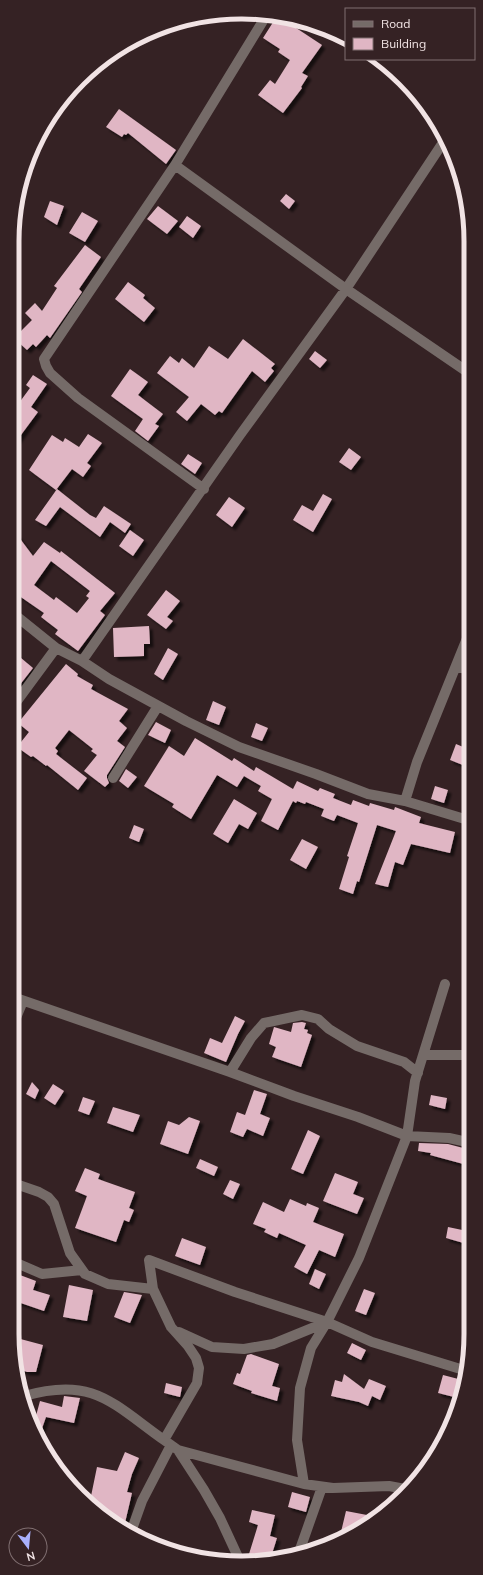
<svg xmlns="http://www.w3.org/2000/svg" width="483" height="1575" font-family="Mulish,sans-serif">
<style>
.building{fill:#e0b6c4;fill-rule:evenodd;filter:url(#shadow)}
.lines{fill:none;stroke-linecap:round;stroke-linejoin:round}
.minor{stroke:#756b68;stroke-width:10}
.rim{fill:none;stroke:#f1e3e4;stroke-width:5}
</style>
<defs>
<filter id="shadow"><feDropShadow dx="3.5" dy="3.5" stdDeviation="1" flood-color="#0009"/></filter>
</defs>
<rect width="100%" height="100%" fill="#352224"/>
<path class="building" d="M277,16h3l8,5 -1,1 35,23 -20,28 6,3 -7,11 1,1 -19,25 -25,-18 12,-15 5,4 15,-24 -12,-8 2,-3 -17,-11z
M119,109l57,41 -10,14 -38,-31 -2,2 -2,-1 -2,3 -16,-10z
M286,194l9,7 -6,8 -9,-8z
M50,201l14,5 -7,19 -13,-8z
M158,206l20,15 -11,13 -20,-15z
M82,212l16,9 -13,21 -16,-9z
M187,216l14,10 -8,12 -14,-11z
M85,245l16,12 -22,32 3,3 -32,46 -3,-3 -11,12 -3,-3 -6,6 -11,-10v-4l16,-16 -7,-7 10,-10 7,8 15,-23 -3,-2z
M128,282l17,13 -2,3 12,10 -11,14 -29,-23z
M243,339l32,25 -4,4 3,3 -9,11 -13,-11 -30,42 -3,-2 -4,4 -14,-11 -14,17 -11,-9 13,-15 -32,-24 13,-17 9,7 3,-5 12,10 15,-22 19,13z
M315,351l12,9 -7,8 -11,-9z
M130,369l18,13 -10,13 25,19 -8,10 4,2 -11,15 -13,-10 8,-12 -32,-23z
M33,375l14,9 -16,23 7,5 -23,31 1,-36 14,-19 -4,-3z
M88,434l14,9 -15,20 4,3 -8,11 -11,-8 -16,21 -27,-20 23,-35 11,7 2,-4 14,9z
M349,448l12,9 -10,13 -12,-8z
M188,454l14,9 -7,11 -14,-10z
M57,489l33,26 6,3 8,-12 27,18 -6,9 -15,-11 -10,15 -40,-30 -14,19 -11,-6z
M323,494l9,5 -19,33 -20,-12 9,-15 11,6z
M229,497l16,11 -13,19 -16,-12z
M130,530l14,10 -11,16 -14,-10z
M15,532l18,24 11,-14 16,11 1,-2 54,42 -15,18 5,4 -27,36 -23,-17 3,-4 -17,-13 3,-4 -29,-20zM51,561l39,30 -4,5 3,2 -12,15 -21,-16 -2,3 -20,-15z
M166,590l14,11 -13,16 6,4 -7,8 -19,-14z
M149,626l1,18h-6v12l-30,1 -1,-29z
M168,648l10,6 -15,26 -9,-6z
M15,653l18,15 -18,23z
M66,664l12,10 -1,2 16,9 -2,4 37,20 -9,12 8,7 -10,13 8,6 -18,28v3l2,5 -4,4 -21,-16 13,-16 -6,-4 2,-2 -24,-19 -14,18 3,3 -2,3 31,24 -9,12 -31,-25 -1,1 -13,-10 -2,1 -14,-10 12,-15 -11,-9z
M213,701l13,6 -7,18 -13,-5z
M156,722l15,8 -6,13 -17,-8z
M256,723l12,5 -6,13 -11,-4z
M195,738l37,23 2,-3 20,13 2,-4 37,22 4,-8 21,10 2,-3 15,6 -2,4 18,7 2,-5 16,6 1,-3 24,7 1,-3 26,10 -2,6 36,9 -5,21 -39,-9 -8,21 -8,-3 -7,25 -13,-3 21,-53 -19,-6 -18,57 -2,-1 -4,13 -14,-5 10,-32 -2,-1 11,-33 -21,-8 -3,6 -13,-5 3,-7 -18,-7 -1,2 -8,-3 -1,2 -3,-2 -15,29 -17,-9 11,-22 -14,-8 3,-5 -17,-10 -7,11 -20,-12 -26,44 -19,-12 2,-3 -30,-18 25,-40 15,10z
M456,744l12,5v18l-18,-7z
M126,769l11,8 -9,11 -9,-7z
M435,786l13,4 -4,13 -13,-4z
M234,799l23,14 -9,16 -9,-5 -11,19 -15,-9z
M134,825l10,4 -5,13 -10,-4z
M302,839l16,8 -12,22 -16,-9z
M235,1016l10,5 -7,13 -12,28 -22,-9 6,-15 12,5z
M302,1022l4,1 -2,6 4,1 -1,3 5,2 -11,32 -29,-10 4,-10 -7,-3 5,-17 17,5 2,-9z
M32,1082l7,8 -4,9 -9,-5z
M53,1084l11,7 -9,14 -11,-7z
M254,1090l13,4 -7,20 10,4 -7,18 -16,-7 -4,8 -13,-5 7,-20 8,3z
M431,1095l16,3 -2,11 -16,-4z
M83,1097l12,4 -6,14 -11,-4z
M113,1107l27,8 -7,17 -26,-9z
M189,1117l11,4 -12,33 -28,-10 8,-23 11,4z
M308,1130l12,6 -17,38 -12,-5z
M419,1143l29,1 19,5v16l-37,-10 1,-2 -13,-2z
M200,1159l18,8 -4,9 -18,-8z
M85,1168l15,6 -2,5 37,13 -6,16 5,2 -5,12 -5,-2 -8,22 -41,-14 12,-32 -12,-5z
M335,1173l23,9 -5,12 11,4 -7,16 -34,-13z
M230,1180l10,4 -7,15 -10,-5z
M290,1199l16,7 1,-3 12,5 -6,14 31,12 -9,23 -16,-7 -12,24 -13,-7 12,-22 -27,-12 -2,5 -13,-6 2,-3 -13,-5 10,-22 21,10z
M448,1227l19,4v13l-21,-6z
M182,1238l24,9 -6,18 -25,-9z
M315,1269l11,5 -7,15 -10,-5z
M20,1275l16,6 -3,9 17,5 -6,16 -32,-11z
M69,1285l24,5 -6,31 -24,-4z
M364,1289l11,4 -9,22 -11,-4z
M124,1292l18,3 -12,28 -16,-6z
M13,1337l30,8 -7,27h-9l-8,-3z
M352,1343l14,7 -5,10 -14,-7z
M251,1354l28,10 -7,22 8,2 -3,13 -26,-8 1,-2 -19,-7 4,-11 3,1 7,-19z
M344,1374l20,15 5,-10 17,7 -6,14 -8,-4 -4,10 -9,-4 -28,-6 4,-16 7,2z
M443,1375l23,6 -8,17 -20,-5z
M166,1383l16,4 -2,10 -16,-4z
M64,1396l16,2 -6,25 -28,-6 -7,20 -6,-10 7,-26 22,6z
M125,1452l14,6 -7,16 -5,18 5,1 -8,34 -34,-26 7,-34 20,4z
M292,1492l18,5 -4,15 -18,-5z
M252,1510l23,5 -5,21 7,2 -6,19 -8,1 -14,-4 9,-29 -9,-3z
M346,1511l21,4 -3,11 -16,8 -7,-2z"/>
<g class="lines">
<path class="minor" d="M175,165l171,124 123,84
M204,489l-126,-91 -28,-25 -4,-7 -2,-7 131,-194 91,-149
M15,615l41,33 26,13 27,18 77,42 53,26 77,27 52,20 37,7 63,19
M82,661l158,-226 106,-146 100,-151
M456,666l12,4
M14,705l42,-57
M113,778l45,-72
M405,801l12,-39 51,-126
M13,997l217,75 64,24 64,21 49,19 42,2 18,4
M13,1025l10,-24
M423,1055h44
M230,1072l21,-34 13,-15 38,-8 16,4 11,10 28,17 47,16 14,11
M13,1183l26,9 9,5 6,7 16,49 15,21 23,10 45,5
M12,1261l30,13 40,-4
M179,1332l33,15 32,2 29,-5 54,-22
M24,1396c69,-20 88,7 140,44
M178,1450l126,34 29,4 56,-2 16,3
M304,1484l-7,-44 3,-52 11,-40 16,-26 32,-64 48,-122 8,-55 30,-97
M131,1532l11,-31 29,-56
M298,1555l24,-68
M239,1559l-19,-41 -16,-28 -26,-40 -14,-10 33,-57 2,-15 -3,-10 -8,-12 -17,-19 -18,-38 -4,-29 86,32 92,30 45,20 95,29"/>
</g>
<path d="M0 0H483V1575H0ZM241 19H242A222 222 0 0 1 464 241V1334A222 222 0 0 1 242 1556H241A222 222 0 0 1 19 1334V241A222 222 0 0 1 241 19Z" fill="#352224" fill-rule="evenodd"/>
<path class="rim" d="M241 19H242A222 222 0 0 1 464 241V1334A222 222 0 0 1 242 1556H241A222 222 0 0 1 19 1334V241A222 222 0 0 1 241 19Z"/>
<rect x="345" y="8" width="130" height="52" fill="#352224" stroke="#806f71"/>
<rect x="353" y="21" width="20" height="6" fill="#756b68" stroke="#806f71"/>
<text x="381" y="28" font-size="12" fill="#f1e3e4">Road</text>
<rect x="353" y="38" width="20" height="12" fill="#e0b6c4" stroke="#806f71"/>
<text x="381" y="48" font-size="12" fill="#f1e3e4">Building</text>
<g transform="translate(28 1547) rotate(164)"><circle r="19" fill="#352224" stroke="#806f71"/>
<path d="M0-3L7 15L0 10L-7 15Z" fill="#a9b0fc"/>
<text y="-6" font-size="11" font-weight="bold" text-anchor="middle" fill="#f1e3e4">N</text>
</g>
</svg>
